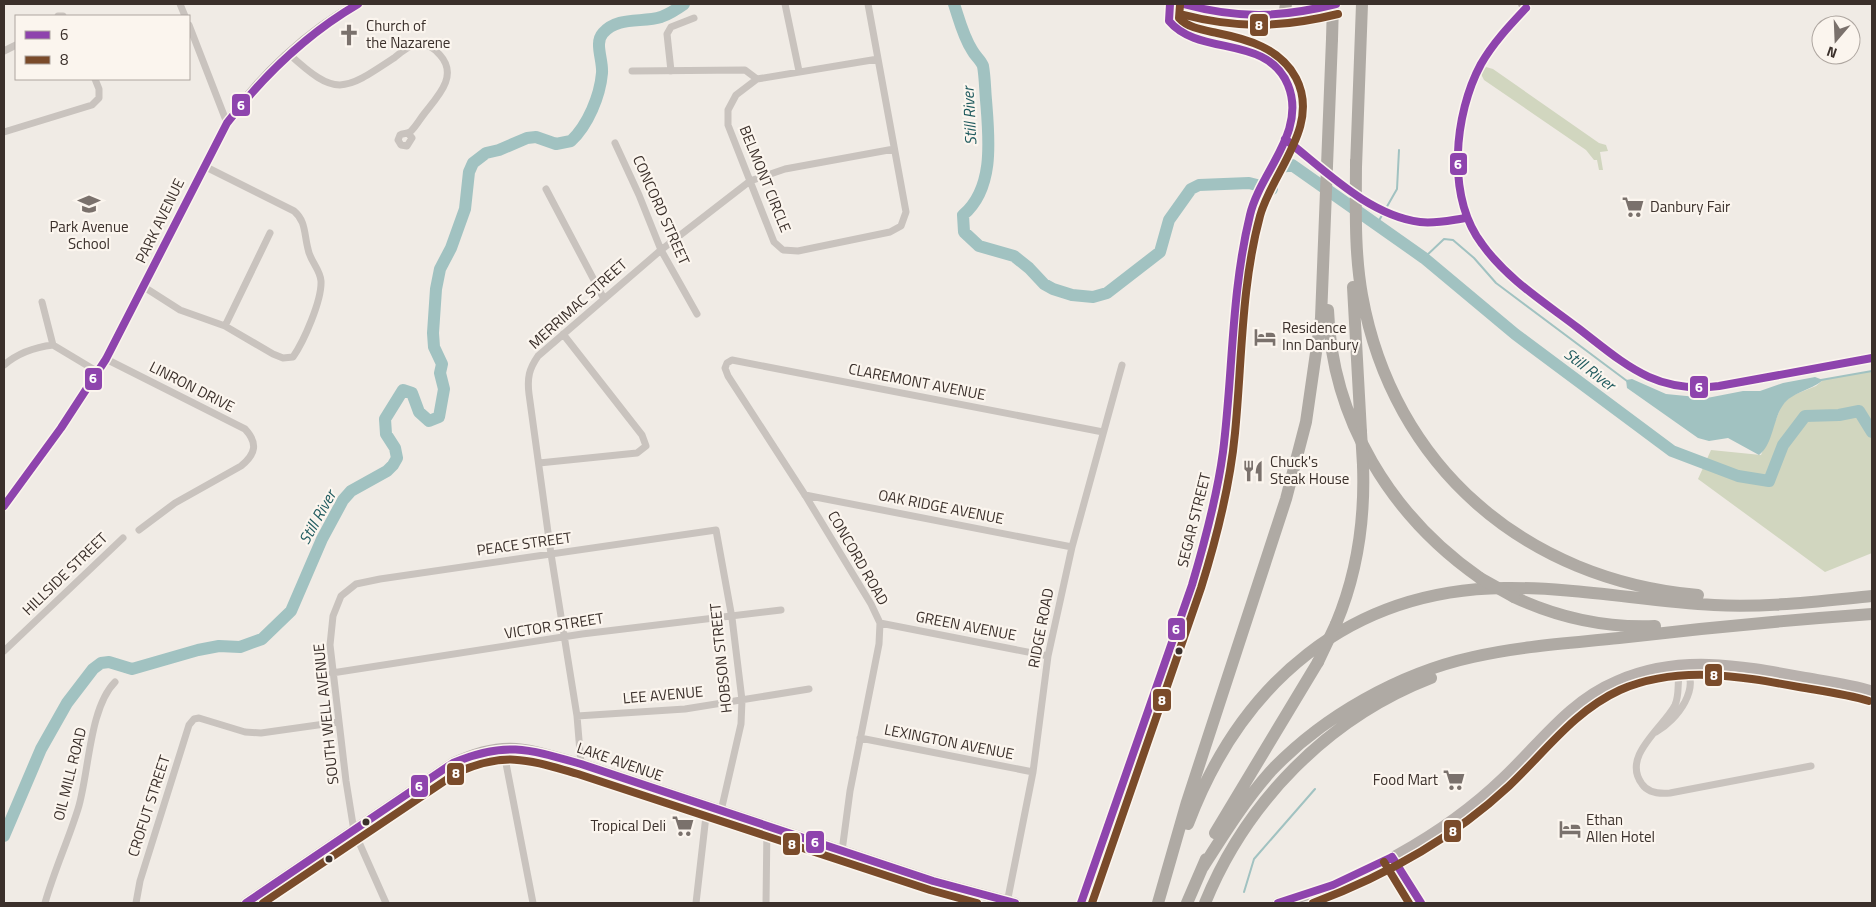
<svg xmlns="http://www.w3.org/2000/svg" width="1876" height="907" font-family="'Titillium Web',sans-serif">
<style>
.green{fill:#d1d6bf}
.water{fill:#a1c2c1}
.lines{fill:none;stroke-linecap:round;stroke-linejoin:round}
.stream{stroke:#a1c2c1;stroke-width:2}
.river{stroke:#a1c2c1;stroke-width:12}
.minor{stroke:#c9c3be;stroke-width:7}
.secondary{stroke:#bab3ae;stroke-width:10}
.primary{stroke:#b8b1ad;stroke-width:11}
.motorway{stroke:#afaaa4;stroke-width:12}
.motorway-bridge{stroke:#afaaa4;stroke-width:12}
.bus-1-casing{stroke:#fbf5ee;stroke-width:11}
.bus-2-casing{stroke:#fbf5ee;stroke-width:11}
.bus-1{stroke:#8e44ad;stroke-width:8}
.bus-2{stroke:#7a4b2a;stroke-width:8}
.bus-dot{fill:#3b302b;stroke:#fbf5ee;stroke-width:2}
.labels{text-anchor:middle;stroke-width:4.5;stroke-linejoin:round;paint-order:stroke}
.poi-label{font-size:15px;fill:#3b302b;stroke:#fbf5ee;text-anchor:start}
.street-label{font-size:15px;fill:#3b302b;stroke:#fbf5ee}
.water-label{font-size:16px;font-style:italic;fill:#1f5a5e;stroke:#fbf5ee}
.line-badge{stroke:#fbf5ee;stroke-width:2}
.badge-label{font-size:14px;text-anchor:middle;font-weight:bold;fill:#fff}
</style>
<rect width="100%" height="100%" fill="#f0ebe5"/>
<path class="green" d="M1486,67l7,2 106,74 7,2 2,6 -8,1 3,18h-4l-2,-10h-3l-8,-10 -102,-70 -3,-6z
M1872,371v182l-47,19 -127,-93 13,-29 50,5 21,-50 9,-9 25,-10 7,-6z"/>
<path class="water" d="M1815,377l8,3c-13,11 -31,12 -40,25 -10,14 -10,40 -24,50l-31,-17 -19,3 -11,-3 -71,-50 -1,-8 6,-1 34,15 41,4 36,-7h17l23,-8z"/>
<g class="lines">
<path class="stream" d="M1377,224l20,-35 2,-39
M1424,258l20,-19 9,1 21,18 22,25 131,98
M1821,380l51,-9
M1244,892l10,-33 61,-70"/>
<path class="river" d="M954,4c5,15 9,32 18,46 3,6 9,10 11,16 2,11 2,23 3,34 3,38 9,88 -23,115l1,17 15,14 35,10 15,12 15,16 9,5 19,6 21,2 14,-4 53,-41 9,-32 22,-31 8,-4 50,-2 23,6
M1283,167l9,-2 132,93 91,76 157,117 66,25 31,5 14,-36 22,-29 34,-1 20,-4 13,21
M4,836l37,-87 26,-46 26,-34 8,-6 8,-1 23,7 66,-19 21,-4 21,1 22,-8 29,-28 31,-72 21,-39 8,-9 36,-20 6,-6 4,-7 -2,-10 -9,-14 -1,-15 18,-29 9,3 7,19 10,9 10,-4 5,-28 -4,-16 2,-9 -8,-17 -1,-14 3,-44 4,-20 11,-21 14,-39 4,-37 4,-9 13,-10 13,-3 28,-12 9,-1 20,7 15,-3c17,-16 29,-45 31,-68 1,-14 -8,-30 1,-40 15,-17 39,-10 58,-16 8,-3 16,-8 23,-13"/>
<path class="minor" d="M180,4l5,12
M785,4l14,67
M868,4l38,208 -5,14 -11,6 -92,19 -15,-1 -9,-8 -46,-117v-15l8,-15 21,-16 121,-20
M58,16h5
M189,25l38,98
M4,51l12,-6
M289,54c47,43 54,38 105,4 6,-5 15,-13 23,-14 9,-1 17,4 23,11 19,21 -3,42 -16,59 -4,5 -9,14 -14,18 -3,2 -7,1 -10,3l-2,5 3,5 6,1 5,-8 -4,-5
M632,71l113,-1 12,9
M671,71l-4,-37 4,-7 23,-9
M4,132l88,-27 7,-7v-9l-4,-10
M615,143l24,52 22,55 36,64
M546,189l58,110
M144,287l36,23 45,16 48,28 10,4 10,-1c11,-16 29,-57 28,-76 -1,-12 -11,-20 -13,-32 -4,-15 -2,-28 -14,-38l-90,-45
M42,302l11,43 45,27
M225,326l45,-93
M106,359l139,70c13,14 11,25 -4,37l-66,37 -36,27
M4,365c14,-12 32,-18 49,-20
M539,463l98,-10 9,-7 -4,-11 -79,-101
M805,495l267,52
M880,623l168,33
M4,651l119,-113
M332,673l250,-39 199,-24
M577,716l108,-7 124,-20
M1656,732c21,-12 47,-45 27,-68 -8,12 -2,28 -8,41 -12,23 -54,51 -33,79 6,9 17,10 28,9l141,-27
M860,738l173,34
M503,748l30,155
M581,764l-4,-48 -26,-162 -22,-160c-2,-16 0,-25 9,-38l123,-106 89,-69 35,-12 109,-20
M842,851l8,-60 29,-147 1,-21 -9,-19 -66,-109 -77,-119 -3,-8 2,-5 5,-3 371,72
M1392,857l29,46
M45,903c9,-32 23,-62 33,-94 11,-35 11,-101 37,-127
M136,903l4,-22 49,-156 5,-6 5,-1 46,14 16,1 78,-11
M386,903l-32,-72 -8,-50 -16,-136 3,-29 8,-20 15,-12 24,-5 336,-49 16,88 10,82 -1,24 -20,87
M696,903l11,-96
M766,903l1,-78
M1007,903l26,-131 15,-116 24,-109 50,-182
M1081,903l111,-318c15,-50 28,-100 33,-151 8,-74 8,-149 25,-221 10,-42 59,-85 37,-130 -26,-52 -104,-30 -118,-62l1,-17"/>
<path class="secondary" d="M1183,4c58,18 96,15 153,0
M1523,4l3,4
M4,506l57,-78 45,-69 121,-236c34,-47 79,-91 131,-119"/>
<path class="primary" d="M246,903l207,-140c53,-25 74,-14 128,1l352,117 82,22
M1278,903c78,-19 167,-69 225,-125 37,-35 66,-77 114,-97 61,-27 122,-16 185,-4 23,4 48,7 70,14"/>
<path class="motorway" d="M1284,16l2,-12
M1356,160c0,45 -2,90 6,135 31,172 164,285 336,300
M1356,167l6,-163
M1353,287l8,145
M1328,310c4,110 63,206 152,268
M1514,597c45,21 92,31 141,29
M1336,624c21,-50 29,-105 27,-159
M1188,824c53,-141 161,-234 316,-236 70,-1 140,13 210,17 52,3 106,-4 158,-9
M1215,833l103,-171
M1203,867c21,-33 42,-67 68,-96 52,-55 129,-98 202,-114 48,-11 98,-14 146,-19 85,-10 169,-18 253,-24
M1158,903l29,-101 99,-303 20,-77 15,-104 11,-279
M1187,903l19,-44
M1205,903c41,-101 123,-185 226,-225"/>
<path class="motorway-bridge" d="M1332,39l1,-35
M1361,432l2,33
M1480,578l34,19
M1318,662l18,-38"/>
<g class="bus-1-casing">
<path id="bus-1" d="M1183,4c56,15 97,14 153,0
M1526,8c-16,17 -33,35 -45,56 -27,50 -35,132 1,180 25,35 62,58 96,84 48,37 77,66 141,58l153,-28
M1285,139c40,31 83,76 135,83 16,2 31,-2 46,-4
M4,506l57,-78 45,-69 121,-236c37,-48 78,-88 131,-119
M1392,857l29,46
M246,903l207,-140c52,-22 76,-14 128,1l352,117 82,22
M1081,903l111,-318c13,-44 25,-88 31,-133 10,-79 8,-159 27,-237 10,-43 57,-83 38,-130 -21,-51 -89,-28 -119,-64l1,-17
M1278,903l55,-18 59,-28"/>
</g>
<g class="bus-2-casing">
<path id="bus-2" d="M1180,14c58,15 101,14 158,0
M1384,862l25,41
M263,903l195,-131c49,-21 71,-12 120,2l352,116 47,13
M1092,903l109,-315c16,-51 29,-102 34,-155 7,-71 6,-147 25,-217 12,-44 61,-90 36,-138 -16,-30 -49,-39 -79,-45 -14,-3 -29,-5 -38,-15l1,-13
M1313,903c72,-27 139,-64 196,-117 36,-34 65,-75 111,-96 58,-25 119,-14 179,-3 23,4 47,7 70,14"/>
</g>
<use href="#bus-1" class="bus-1"/>
<use href="#bus-2" class="bus-2"/>
</g>
<defs>
<g id="church-bare" transform="scale(1.725)"><path d="M-1.2-6h2.4v3.5h3.3v2.4h-3.3V6h-2.4V-.1h-3.3v-2.4h3.3Z" fill="#7a716c" stroke="#fbf5ee" stroke-width="2.5" paint-order="stroke"/></g>
<g id="school-bare" transform="scale(1.725)"><path d="M0-5L7-2L0 1L-7-2ZM-4 1L0 2.5L4 1V4Q0 6-4 4Z" fill="#7a716c" stroke="#fbf5ee" stroke-width="2.5" paint-order="stroke"/></g>
<g id="supermarket-bare" transform="scale(1.725)"><path d="M-6-5.5h2.5l.6 2H6L4.5 2H-2.5L-4.4-4H-6ZM-1.5 3.2a1.3 1.3 0 1 0 .1 0ZM3 3.2a1.3 1.3 0 1 0 .1 0Z" fill="#7a716c" stroke="#fbf5ee" stroke-width="2.5" paint-order="stroke"/></g>
<g id="hotel-bare" transform="scale(1.725)"><path d="M-6-4.5h1.5V1H6V5H4.5V3h-9V5H-6ZM-4 0a1.8 1.8 0 1 1 3.6 0ZM.5 0V-2.5h3Q6-2.5 6 0Z" fill="#7a716c" stroke="#fbf5ee" stroke-width="2.5" paint-order="stroke"/></g>
<g id="restaurant-bare" transform="scale(1.725)"><path d="M-5-6h1v4h1v-4h1v4h1v-4h1v5L-1.5 .5V6h-2V.5L-5-1ZM5-6V6H3V1.5H1.5Q1.5-4 5-6Z" fill="#7a716c" stroke="#fbf5ee" stroke-width="2.5" paint-order="stroke"/></g>
</defs>
<g fill-rule="evenodd">
<use href="#church-bare" x="349" y="35"/>
<use href="#school-bare" x="89" y="204"/>
<use href="#supermarket-bare" x="1633" y="207"/>
<use href="#hotel-bare" x="1265" y="337"/>
<use href="#restaurant-bare" x="1253" y="471"/>
<use href="#supermarket-bare" x="1454" y="780"/>
<use href="#supermarket-bare" x="683" y="826"/>
<use href="#hotel-bare" x="1570" y="829"/>
</g>
<g class="bus-dot">
<circle cx="1179" cy="651" r="4.5"/>
<circle cx="366" cy="822" r="4.5"/>
<circle cx="329" cy="859" r="4.5"/>
</g>
<g class="labels">
<g class="poi-label">
<text x="366" y="31">Church of<tspan x="366" dy="17">the Nazarene</tspan></text>
<text x="1650" y="212">Danbury Fair</text>
<text x="89" y="232" text-anchor="middle">Park Avenue<tspan x="89" dy="17">School</tspan></text>
<text x="1282" y="333">Residence<tspan x="1282" dy="17">Inn Danbury</tspan></text>
<text x="1270" y="467">Chuck's<tspan x="1270" dy="17">Steak House</tspan></text>
<text x="1438" y="785" text-anchor="end">Food Mart</text>
<text x="1586" y="825">Ethan<tspan x="1586" dy="17">Allen Hotel</tspan></text>
<text x="666" y="831" text-anchor="end">Tropical Deli</text>
</g>
<g class="street-label">
<text transform="translate(765 179) rotate(68)" y="5">BELMONT CIRCLE</text>
<text transform="translate(661 210) rotate(66)" y="5">CONCORD STREET</text>
<text transform="translate(160 221) rotate(-64)" y="5">PARK AVENUE</text>
<text transform="translate(578 304) rotate(-42)" y="5">MERRIMAC STREET</text>
<text transform="translate(917 382) rotate(11)" y="5">CLAREMONT AVENUE</text>
<text transform="translate(192 387) rotate(27)" y="5">LINRON DRIVE</text>
<text transform="translate(941 507) rotate(11)" y="5">OAK RIDGE AVENUE</text>
<text transform="translate(1194 520) rotate(-76)" y="5">SEGAR STREET</text>
<text transform="translate(524 544) rotate(-8)" y="5">PEACE STREET</text>
<text transform="translate(858 558) rotate(60)" y="5">CONCORD ROAD</text>
<text transform="translate(65 574) rotate(-44)" y="5">HILLSIDE STREET</text>
<text transform="translate(554 626) rotate(-9)" y="5">VICTOR STREET</text>
<text transform="translate(966 626) rotate(11)" y="5">GREEN AVENUE</text>
<text transform="translate(1041 628) rotate(-79)" y="5">RIDGE ROAD</text>
<text transform="translate(721 658) rotate(-96)" y="5">HOBSON STREET</text>
<text transform="translate(663 695) rotate(-5)" y="5">LEE AVENUE</text>
<text transform="translate(326 714) rotate(-96)" y="5">SOUTH WELL AVENUE</text>
<text transform="translate(949 742) rotate(11)" y="5">LEXINGTON AVENUE</text>
<text transform="translate(620 762) rotate(19)" y="5">LAKE AVENUE</text>
<text transform="translate(70 774) rotate(-76)" y="5">OIL MILL ROAD</text>
<text transform="translate(149 806) rotate(-72)" y="5">CROFUT STREET</text>
</g>
<g class="water-label">
<text transform="translate(969 116) rotate(-93)" y="6">Still River</text>
<text transform="translate(1590 369) rotate(37)" y="6">Still River</text>
<text transform="translate(317 517) rotate(-61)" y="6">Still River</text>
</g>
</g>
<g class="line-badge">
<rect x="1249" y="13" width="20" height="24" rx="5" fill="#7a4b2a"/>
<rect x="231" y="93" width="20" height="24" rx="5" fill="#8e44ad"/>
<rect x="1449" y="152" width="19" height="24" rx="5" fill="#8e44ad"/>
<rect x="84" y="367" width="19" height="24" rx="5" fill="#8e44ad"/>
<rect x="1689" y="375" width="20" height="24" rx="5" fill="#8e44ad"/>
<rect x="1167" y="617" width="19" height="24" rx="5" fill="#8e44ad"/>
<rect x="1704" y="663" width="19" height="24" rx="5" fill="#7a4b2a"/>
<rect x="1152" y="688" width="20" height="24" rx="5" fill="#7a4b2a"/>
<rect x="446" y="762" width="19" height="24" rx="5" fill="#7a4b2a"/>
<rect x="410" y="774" width="19" height="24" rx="5" fill="#8e44ad"/>
<rect x="1443" y="819" width="19" height="24" rx="5" fill="#7a4b2a"/>
<rect x="805" y="830" width="20" height="24" rx="5" fill="#8e44ad"/>
<rect x="782" y="832" width="19" height="24" rx="5" fill="#7a4b2a"/>
</g>
<g class="badge-label">
<text x="1259" y="30">8</text>
<text x="241" y="110">6</text>
<text x="1458" y="169">6</text>
<text x="93" y="383">6</text>
<text x="1699" y="392">6</text>
<text x="1176" y="634">6</text>
<text x="1714" y="680">8</text>
<text x="1162" y="705">8</text>
<text x="456" y="778">8</text>
<text x="419" y="791">6</text>
<text x="1453" y="836">8</text>
<text x="815" y="847">6</text>
<text x="792" y="849">8</text>
</g>
<rect width="1876" height="907" fill="none" stroke="#3b302b" stroke-width="10"/>
<rect x="15" y="15" width="175" height="65" fill="#fbf5ee" stroke="#aea6a0"/>
<rect x="25" y="31" width="25" height="8" fill="#8e44ad" stroke="#aea6a0"/>
<text x="60" y="40" font-size="15" fill="#3b302b">6</text>
<rect x="25" y="56" width="25" height="8" fill="#7a4b2a" stroke="#aea6a0"/>
<text x="60" y="65" font-size="15" fill="#3b302b">8</text>
<g transform="translate(1836 40) rotate(199)"><circle r="24" fill="#fbf5ee" stroke="#aea6a0"/>
<path d="M0-4L9 19L0 12L-9 19Z" fill="#7a716c"/>
<text y="-8" font-size="14" font-weight="bold" text-anchor="middle" fill="#3b302b">N</text>
</g>
</svg>
